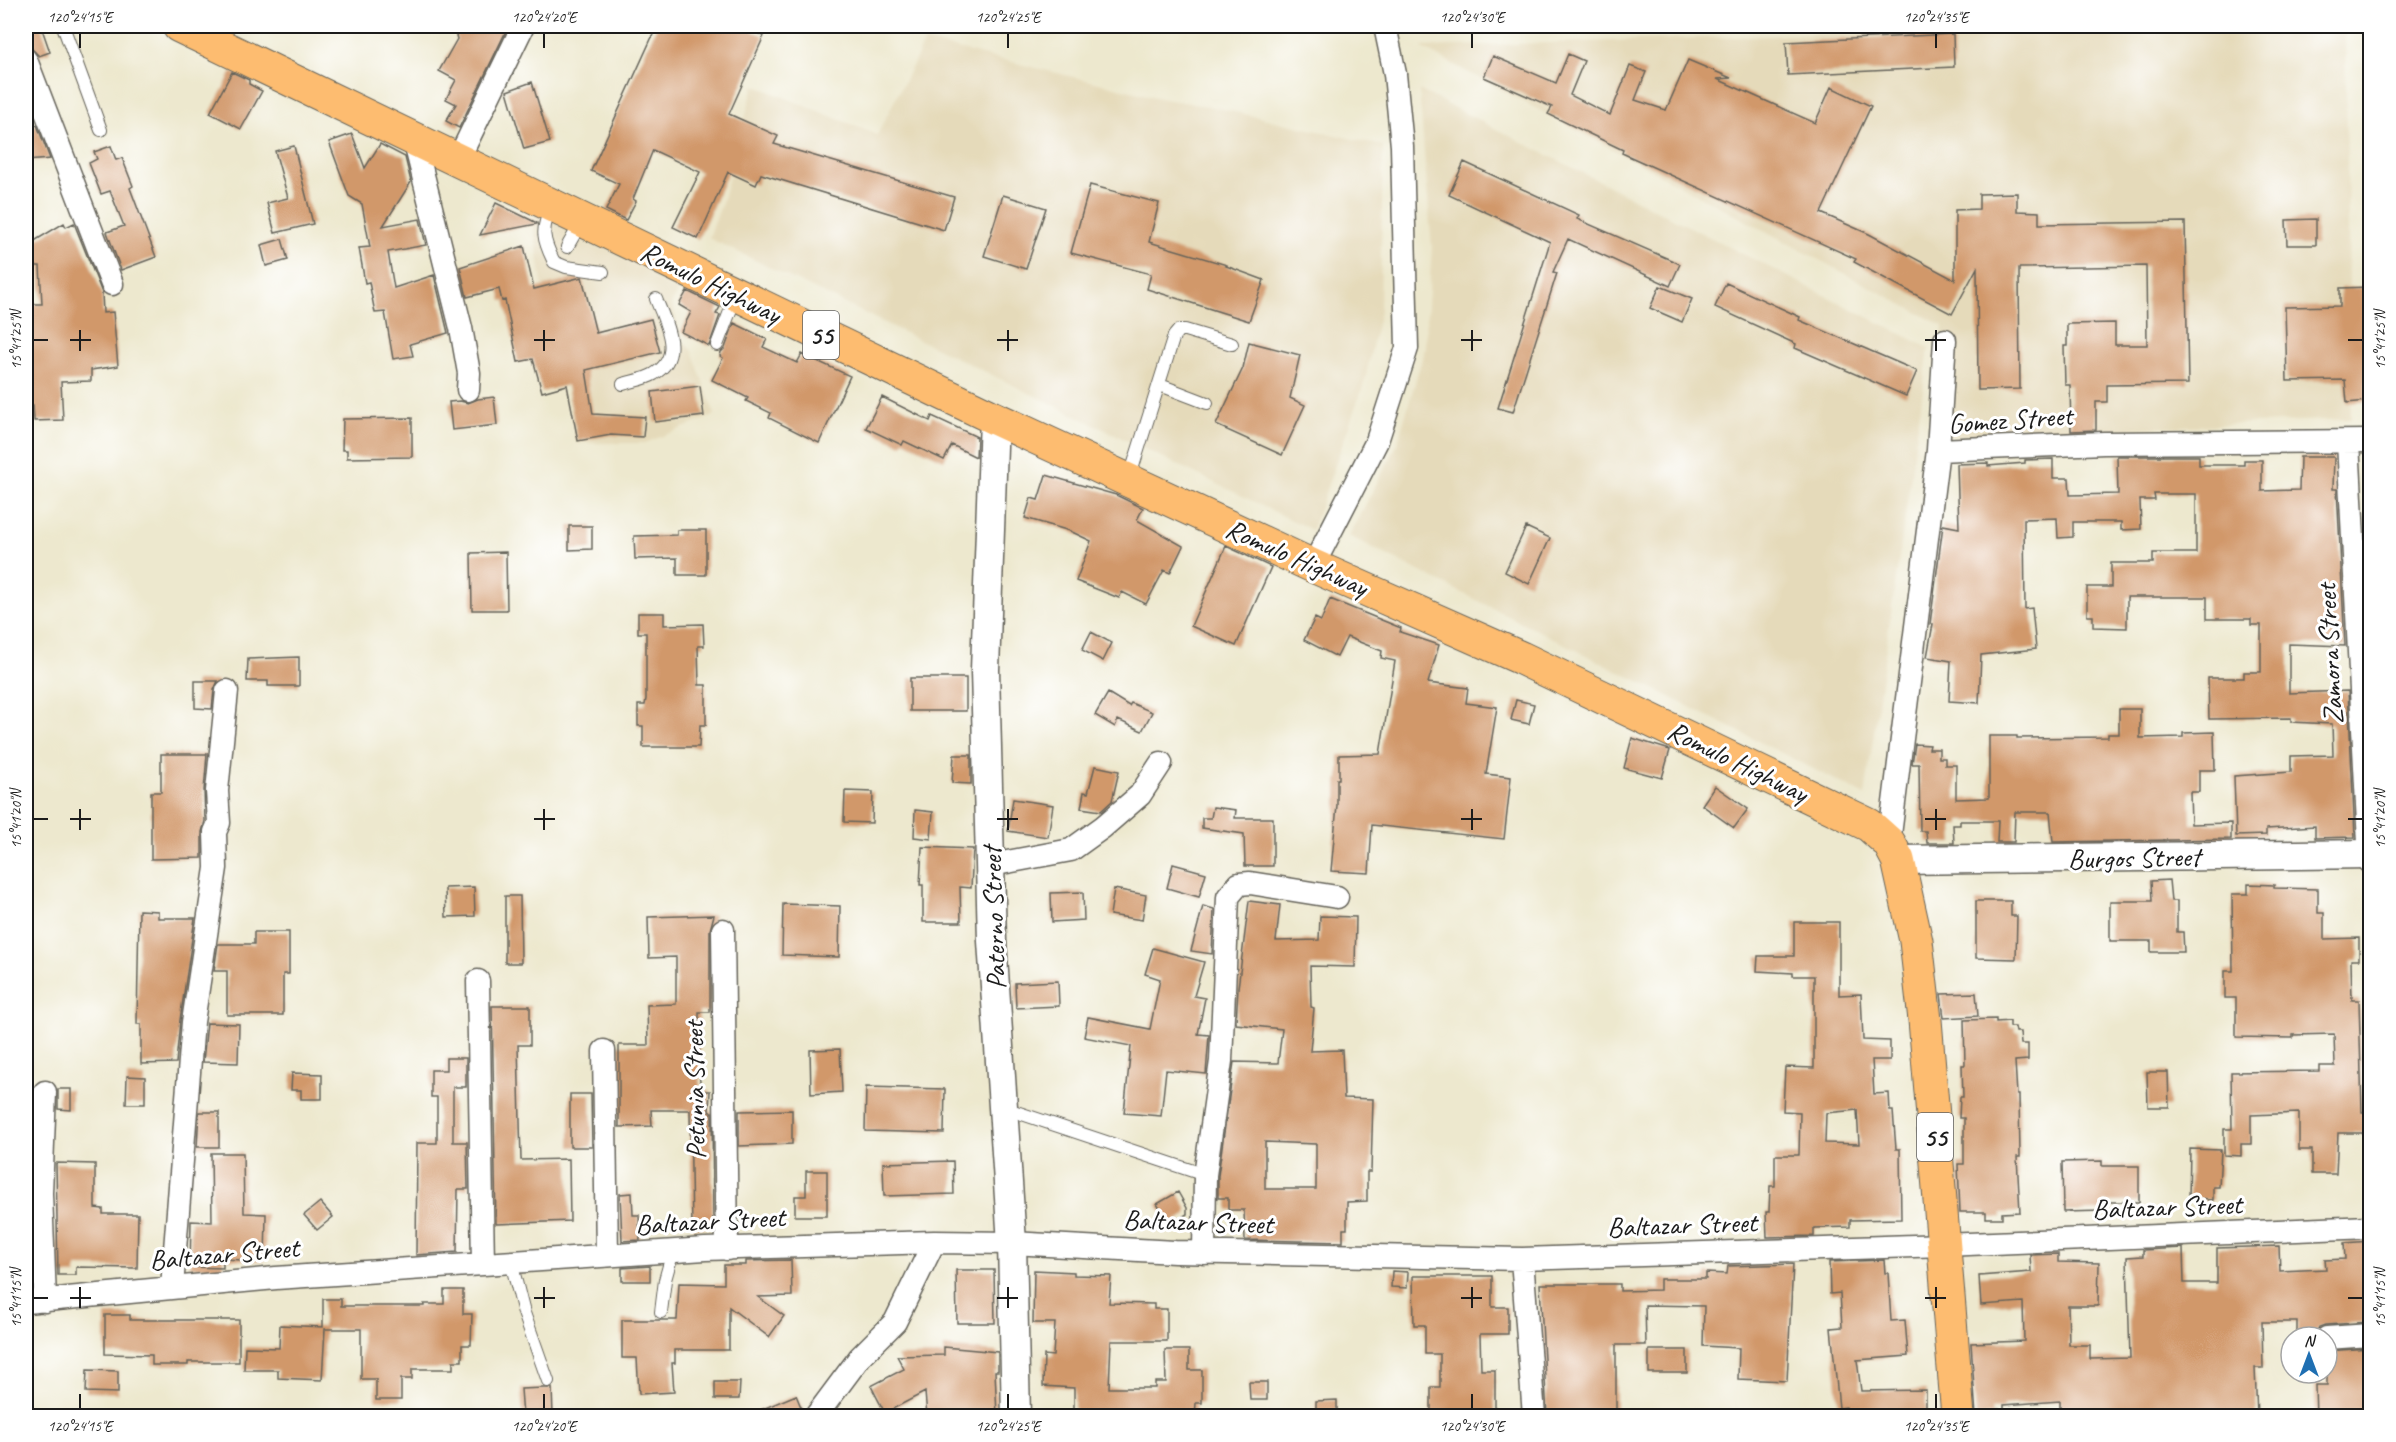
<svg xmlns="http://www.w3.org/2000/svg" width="2396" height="1442" font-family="Caveat,sans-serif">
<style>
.built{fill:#e5daba}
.building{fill:#d1986b;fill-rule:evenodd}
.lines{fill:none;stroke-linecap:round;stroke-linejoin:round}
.service-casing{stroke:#65635a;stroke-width:14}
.minor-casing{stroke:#65635a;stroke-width:25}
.tertiary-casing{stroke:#65635a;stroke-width:31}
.trunk-casing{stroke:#65635a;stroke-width:35}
.service{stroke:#fff;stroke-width:12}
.minor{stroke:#fff;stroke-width:22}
.tertiary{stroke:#fff;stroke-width:28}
.trunk{stroke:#fdbc6f;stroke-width:33}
.ticks{fill:none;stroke:#1c1c1c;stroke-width:2}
.labels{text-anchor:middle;stroke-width:6;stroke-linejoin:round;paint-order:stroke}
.shield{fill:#fff;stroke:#606060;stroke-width:1.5}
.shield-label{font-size:27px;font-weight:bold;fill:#1c1c1c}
.street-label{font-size:28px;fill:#1c1c1c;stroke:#fff}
.neatline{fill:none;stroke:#1c1c1c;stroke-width:2}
.ticks-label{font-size:15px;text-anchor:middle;fill:#1c1c1c}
</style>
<rect width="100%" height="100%" fill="#fff"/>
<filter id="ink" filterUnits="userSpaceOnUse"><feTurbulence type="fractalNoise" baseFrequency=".0167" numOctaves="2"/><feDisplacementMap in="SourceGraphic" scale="12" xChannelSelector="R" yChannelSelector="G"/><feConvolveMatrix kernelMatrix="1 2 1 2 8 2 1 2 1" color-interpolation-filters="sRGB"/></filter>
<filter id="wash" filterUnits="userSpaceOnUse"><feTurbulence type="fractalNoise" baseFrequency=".008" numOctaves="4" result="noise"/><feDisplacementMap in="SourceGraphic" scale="24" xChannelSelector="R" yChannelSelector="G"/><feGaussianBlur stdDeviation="1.35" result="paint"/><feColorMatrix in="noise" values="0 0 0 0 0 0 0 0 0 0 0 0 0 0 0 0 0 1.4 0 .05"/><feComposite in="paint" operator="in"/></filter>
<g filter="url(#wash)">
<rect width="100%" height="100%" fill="#ede8ce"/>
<path class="built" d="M2085,26h260l6,393 -416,18 8,-111 -522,-279z
M925,41l239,58 54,9 165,38 -3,164 -15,70 -53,150 -603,-292 13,-35 32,-118 123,50z
M1419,90l510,258 -64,447 -516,-259 48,-91 28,-97 7,-100z
M531,209l152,72 -11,22 9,35 11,13 23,64 -70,28h-69l-10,-59 -22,-88z"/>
<g id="blocks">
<path class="building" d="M26,26h15l9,26 -11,4 -8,-8z
M453,26h53l1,3 -48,99 -13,-7 10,-17 -10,-5 10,-19 -17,-9 18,-32z
M657,26h84l23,10 -35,78 49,22 -4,8 180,53 -10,33 -183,-56 -5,11 -28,-13 -30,67 -25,-12 27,-55 -47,-22 -20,49 3,2 -10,19 -20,-10 13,-26 -28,-13z
M1953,34l1,33 -166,8 -2,-33z
M1568,54l16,7 -14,34 40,20 20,-49 16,6 -11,28 31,10 22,-50 43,18 -14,1 98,44 16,-36 40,19 -50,107 48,21 86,46v-70l24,-1v-15l38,-1v18l22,1v12l146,-2 3,162 -81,1v17h-11v28l-25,1 -1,-46h-5l-1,-39h3v-22l48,-1v22h32l-1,-79 -127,2 1,121 -42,1 -1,-122 -25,46 -98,-52 2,-3 -234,-106 1,-3 -75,-36 4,-7 -68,-30 9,-21 63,27z
M232,72l17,8v4l13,7 -21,38 -31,-16z
M532,82l18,60 -26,7 -17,-58z
M37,125l13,34 -24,2v-34z
M352,134l13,34 15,-24 25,13 6,25 -28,44 37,-7 6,26 -38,7 6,36 40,-13 14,58 -38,11 3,12 -20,3 -8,-47 -10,1 -6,-31 -4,1 -6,-35 11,-1 -8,-43 -13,-8 -20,-54z
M111,146l5,14 6,-2 11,28 -3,2 26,69 -35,13 -14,-38 17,-6 -14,-35 -9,3 -12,-31 8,-4 -3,-7z
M294,146l19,78 -38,9 -8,-30 21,-5 -13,-47z
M1464,162l115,53 -2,4 103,45 -10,22 -102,-47 -15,33 4,1 -44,139 -15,-4 52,-166 -101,-47z
M1090,185l69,18 -10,39 78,23 -1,1 38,14 -15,41 -102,-32 4,-15 -80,-21z
M1003,195l43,13 -20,61 -42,-13z
M496,203l41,20v1l-57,11z
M2316,219v26h-29l-1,-25z
M64,223l2,4 8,-4 28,70 1,20 10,-1 5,54 -27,4v11l-30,1 2,38 -29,1 -1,-16h-5v-9h-2v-92h16l-2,-38h-14v-20z
M282,239l6,21 -22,6 -5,-21z
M524,246l10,43 48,-12 14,56 55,-14 9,33 -74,18 7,44 52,3 -2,20 -32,-2 -33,6 -11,-56 -25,7 -9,-33 -15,3 -13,-62 -3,1 -3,-12 -32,8 -7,-30z
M1726,283l74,34 -1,3 118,51 -11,25 -111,-48 1,-4 -81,-37z
M1660,286l32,13 -10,23 -32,-14z
M2370,287v93h-4l1,21 -20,2 -2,-23 -58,1 -2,-74 55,-1v-18z
M687,291l33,16 -4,7 4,1 -11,31 -28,-14 10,-20 -12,-7z
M734,323l33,16 -4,8 34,16 5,-9 48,22 -31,67 -50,-25 2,-5 -25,-12 2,-3 -36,-18 11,-22 -3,-2 1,-4 4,-4z
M1249,342l51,13 -10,43 15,7 -23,50 -66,-30 27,-57z
M700,386l4,30 -49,6 -3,-30z
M494,397l3,28 -45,5 -3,-28 11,-1 8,2 10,-4z
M882,397l48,24 2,-5 45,21 -1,20 -24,-12 -8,15 -40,-19 -2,4 -36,-17z
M412,418v39l-65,1v-8h-5l1,-31z
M2117,456h82v9h45v-5h18v31l37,-1 1,-33h34l-1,32h4l8,157 -56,-2v49l59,-2 7,146 -40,1v-12l-49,3v6l-30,1 -2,-60 57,-4v-16l42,-1 -1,-31 -41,-2v-4l-82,1 -1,-41h36v-6h17v-47h-10v-6h-44v-22h-80v31l-34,-1v-11h-6v-29h24v-24h42v-10h43v-59h-42l1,6h-15l1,29 -20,1v-8h-48v15l-15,1 -1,-20 -33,1 1,90 7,-1 4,41 -55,6 -2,48 -30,-2 2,-40 -24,-4 6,-33h-3l13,-99 16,3 -2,-64 31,-1v3l37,-3v-3l28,-1v19h16l1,17 48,-1z
M1046,475l70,20 27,13 -6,12 46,26 -13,27 -6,-3 -18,34 -24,-12 -3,6 -43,-17 15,-40 -21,-10 -45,-13 6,-20 7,2z
M569,526h23v23l-23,1z
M1526,527l24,11 -21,46 -24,-12z
M677,530h29v45h-29v-17l-42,1 -1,-23 43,-1z
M1226,546l45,21 -35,79 -45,-20z
M506,552l1,58h-35l-1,-57z
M1330,599l71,29 -1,4 39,13 -11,38 40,5 -2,15 31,4 -11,67 25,3 -7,62 -132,-14 -3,48 -38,-2 6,-66v-26h2v-24l41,-1 15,-93 -14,-3 1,-7 -35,-14 -10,20 -33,-17 11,-22 6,3z
M638,613h26v12l39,-1 1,22h-6l1,39h7v40h-6l-1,22h-56v-21h-5v-21h7l1,-6v-66h-8z
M1091,632l21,11 -9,18 -21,-11z
M299,657v29h-31v-5h-21l1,-22z
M910,678h56v33h-56z
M195,681h23l-4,9 -2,19 -17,-1z
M1108,693l21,13 2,-3 21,9 -10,19 -24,-11 -3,7 -20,-12z
M1516,700l18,4 -5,20 -18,-4z
M2119,709h21v29l43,-1v-4l31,-1 1,38h-16v22h-9l1,32 40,-1v16l-178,3 -3,-30h-35l-1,30h-17l1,-21h-38v4h-7l1,18h-27l-1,-12h-6l-1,-67h-7l3,-20 15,1 -1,4h10v9h6v7h11v34l33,-1v-62h28v2l91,-1v-3h11z
M1632,738l38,12 -8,28 -38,-10z
M161,754h46l-3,36 1,31 -3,11v26l-51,1v-67h10z
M954,755h17v29l-19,-1z
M1095,766l24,5 -7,30 -11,10 -20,-3 3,-16 4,1z
M1715,786l33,23 -14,19 -32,-23z
M845,791l28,1 -1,31 -28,-1z
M1013,799l40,6 -5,32 -40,-6z
M1213,807l23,3 -1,8h38v48h-28l-1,-32 -42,-6v-10h9z
M915,810l18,2 -2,27 -17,-2z
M922,847l51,2 -2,39 -11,-1 1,35h-38v-37h-3z
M1173,864l33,9 -7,24 -32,-9z
M2169,880l2,21h6v31h6l1,20h-33v-11h-41v-40h42l-1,-20z
M2248,884l26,1v3l44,1v24h6v26l35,-1v22h-8l1,40h7l3,112h6v21h-30l-2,41h-24v-24h-13v-37l-48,2v29h-10v12l-17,-1v-26h8l-1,-57 88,-1v-5h16l-1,-32 -41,1v3l-57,-1v-39h-11v-27h8l-1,-77h16z
M474,887l1,29 -29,1 -1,-29z
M1114,889l32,6 -4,25 -32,-5z
M1083,892l1,28 -32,2 -1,-29z
M505,896h15l1,67h-16z
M1249,901l31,4 -4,36 43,-1 1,-24 36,1 -1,50 -45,-1 1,41 3,1 -4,43 32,-1 2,48 29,1 -2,73h-4v29l-20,1v27h-4v13l-98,-2 -1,-30h-16v-12h-10v-22l16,-114 44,1 4,-34 -46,-5 2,-36zM1265,1142l51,2v45h-51z
M1976,901h35v15h6l-1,43 -40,-1z
M783,904l57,2 -1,51 -57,-2z
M1203,906l11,3 -2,45 -21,-3z
M139,910l19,1v7h37l-15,102 -4,43 -35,1v-40h-4z
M714,915l-4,15v82h-11l1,79h10l-1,21h3l1,115 -21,1 -2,-118h-39l1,16 -33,1v-82h29l-1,-40 29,-1v-47l-27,1 -1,-41z
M1794,922h45v73l22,-1 2,46 27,1v19h-18l2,34 15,-1 1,18h3l3,38h4l1,70 -51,1v7l-36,1v8l-47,1 -1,-25h3l1,-26h5v-31h24l1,-43 -17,-1 2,-44 29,1v-92h-21v-3l-36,-2 1,-15h36zM1857,1110l2,34 -34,-1 1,-30z
M254,932h35v42h-6v41h-56v-44h-13l4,-27h36z
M1153,948l51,14 -10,34 11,2 -7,36 11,1 -3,39 -40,-4 -5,46 -37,-3 7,-67 -47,-9 4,-20 62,12 10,-50 -15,-5z
M1058,981l1,25 -43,2 -1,-25z
M1976,993l2,23 -34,2 -3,-24z
M492,1006h38v39h-12l3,115 48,-1 1,62 -74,3z
M1996,1019v3l14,-1v6h5l1,5h4l1,12h7v16l-13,1 2,34h2l1,62h-3l3,55 -18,1v5h-16v-6h-26l-2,-48h6v-46h-5l1,-21h3l-1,-32h3l-1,-45z
M207,1023l32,1 -1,39 -35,-1z
M840,1049l2,43 -31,2 -1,-44z
M446,1058h20v29h-13v55h14l1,47h-10l-1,63 -41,3 1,-112h20v-46h-6v-27h15z
M2147,1072h21l1,35h-21z
M292,1073l30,1v25h-21v-9h-10z
M127,1076l18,1v27h-19z
M866,1087l79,2 -1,44 -79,-2z
M26,1088h6l-1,19h-5z
M58,1089h13v21l-13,-1z
M570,1094h21l1,53h-22z
M792,1110v34l-53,2v-35z
M199,1112h20v35h-22z
M2190,1149l31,1 -2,37h-6v13l-24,-1z
M211,1153h32l1,60 22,1 -1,47 -42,-2v9l-33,-1 1,-46 21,1z
M953,1161l1,33 -70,2 -1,-33z
M2102,1161v5h37v36h-36l1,9 -41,1 -1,-50z
M26,1163h3l2,112h-5z
M56,1163l39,1v44l8,1v5h35l-1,54 -61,-1v8h-18z
M806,1171h21v45h-32v-20h11z
M1178,1192l9,16v6l-17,11 -13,-21z
M632,1193l1,22h6l1,25 -18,1 -2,-47z
M320,1202l13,15 -16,13 -13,-15z
M2370,1241v81l-45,3 -6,2 -5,10h-17v-15h-35l1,46h-8l2,48h-76v-3h-27l-94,3v-15l-56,4v4l-13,1 1,6h-16l-5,-73 53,-2 -1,-39 -42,3 -2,-29 52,-4 -1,-17 28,-1v8l41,1 -1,43h-30l1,39h21v14l40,-1 -3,-101 16,-1v-6l40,-2 1,35h33v-35l62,-2 1,25 46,-2 -1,-9 20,-1 -1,-16z
M791,1260l1,36 -34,1 26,19 -15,21 -40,-30v43h-54v13h-3l2,29 -35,2 -2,-36h-15v-38h55l2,-37 45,1v-19h22v-4z
M1884,1260l1,13h3l3,48 14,-1 3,36 -51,4 4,31 65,-1v26h-79l-1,-9 -7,1 -8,-80 11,-1 -2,-34 -10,1 -1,-32z
M1793,1264l-6,117 -49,-2 1,-31 -36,-2 1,-40 -59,-1 1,40h-30v71h-69l-7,-132h80v7l40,-1v-11h46v-6l21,1 1,-8z
M650,1266v15h-28v-13z
M956,1270h38l1,53h-38z
M1034,1270l40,2v3l37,1 -2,27 45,1v5h13v32h-56l-2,47h46v-6h11l-1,-32h24v20h13v33h-6l-1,13h-121v-28l-31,-2 1,-31 9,1 2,-33h-22z
M1392,1271l16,1 -1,16 -16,-1z
M1413,1276h79v31h16v27h-28l1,36h14v46h-64v-29h9v-33h-15v-29h-11z
M444,1290h19v24h9l-1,31h-9v16h-9v8h-41v10h-11v21h-25v-21h-15v-50h-36l-3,51 -44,-2v-8h-34l1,-23 34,1 1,-23 43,2v-28h18v7h83v-2h20z
M105,1315h25v5h109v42h-51v3h-36v-10l-47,-1z
M944,1347l54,5v19h-3l2,45h-70l-2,-24 -40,21 -14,-27 33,-17 -7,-13 47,-1z
M2370,1348v68h-54l-1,-31h12v-34z
M1649,1350h38v23h-38z
M87,1370l31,1v22l-32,-1z
M715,1382h25l-1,17h-24z
M1249,1382h18v18h-17z
M544,1388h8l1,28h-30l-2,-27z
M796,1395l7,17v4h-57z
M1337,1400v16h-21v-15z"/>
</g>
</g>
<g filter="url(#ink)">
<use href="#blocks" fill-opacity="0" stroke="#65635a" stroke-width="1.5"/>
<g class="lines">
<g class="service-casing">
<path id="service" d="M63,26l38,104
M552,207c-12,22 -9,33 2,55l12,5 37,5
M567,247l15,-26
M717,345l19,-49
M623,384c10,-3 23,-5 31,-10 30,-17 12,-50 2,-75
M1160,385l47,18
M1129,479l45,-143 5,-6h6l47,14
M1004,1108l201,67
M511,1262l13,51 24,68
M661,1312l4,-32 8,-29"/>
</g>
<g class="minor-casing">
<path id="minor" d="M26,60l86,224
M414,139l47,189 8,45 -1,17
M458,160l65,-134
M2348,442l22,420
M1938,450l7,-110
M1313,566l64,-125 30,-93 -5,-202 -7,-72 -10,-48
M1889,843l49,-393 166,-7 266,-2
M991,865l80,-15 32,-23 37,-32 21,-32
M723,930l4,319
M478,981l5,283
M604,1051l3,204
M1204,1253l1,-78 16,-114 7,-164 11,-13 11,-1 87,14
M1522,1259l12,157
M172,1287l21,-265 23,-154 -1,-36 4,-9 -2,-32 10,-100
M45,1301l-4,-108 4,-101
M26,1302l250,-24 429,-29 229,-7 78,1 163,9 347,7 422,-14 426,-18
M2327,1338l43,-3
M816,1416l44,-59 35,-35 39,-80"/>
</g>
<g class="tertiary-casing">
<path id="tertiary" d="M994,418l-9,252 7,271 20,302 4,173
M1898,860l472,-6"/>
</g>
<g class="trunk-casing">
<path id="trunk" d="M179,26l815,392 319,148 208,92 348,167 20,18 9,17 18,81 9,79 33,396"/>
</g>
<use href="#service" class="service"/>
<use href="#minor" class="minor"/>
<use href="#tertiary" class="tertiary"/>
<use href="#trunk" class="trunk"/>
</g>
</g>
<path class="ticks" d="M80,33v15M544,33v15M1008,33v15M1472,33v15M1936,33v15M80,330v21M544,330v21M1008,330v21M1472,330v21M1936,330v21M33,340h15M70,340h21M534,340h21M997,340h21M1461,340h21M1925,340h21M2348,340h15M80,809v21M544,809v21M1008,809v21M1472,809v21M1936,809v21M33,819h15M70,819h21M534,819h21M997,819h21M1461,819h21M1925,819h21M2348,819h15M80,1287v21M544,1287v21M1008,1287v21M1472,1287v21M1936,1287v21M33,1298h15M70,1298h21M534,1298h21M997,1298h21M1461,1298h21M1925,1298h21M2348,1298h15M80,1394v15M544,1394v15M1008,1394v15M1472,1394v15M1936,1394v15"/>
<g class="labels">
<g class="shield">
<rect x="803" y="311" width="36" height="48" rx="4.5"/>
<rect x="1917" y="1113" width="36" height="48" rx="4.5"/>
</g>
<g class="shield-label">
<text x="821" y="344">55</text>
<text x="1935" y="1146">55</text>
</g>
<g class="street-label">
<text transform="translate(711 282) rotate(26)" y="10">Romulo Highway</text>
<text transform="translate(2010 419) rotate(-4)" y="10">Gomez Street</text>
<text transform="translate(1297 557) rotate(24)" y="10">Romulo Highway</text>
<text transform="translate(2329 654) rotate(-93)" y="10">Zamora Street</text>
<text transform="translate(1738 761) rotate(26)" y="10">Romulo Highway</text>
<text transform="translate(2134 857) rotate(-1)" y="10">Burgos Street</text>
<text transform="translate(993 918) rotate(-92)" y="10">Paterno Street</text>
<text transform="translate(694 1090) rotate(-91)" y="10">Petunia Street</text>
<text transform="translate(2167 1206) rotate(-2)" y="10">Baltazar Street</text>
<text transform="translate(710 1220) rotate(-3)" y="10">Baltazar Street</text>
<text transform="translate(1198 1221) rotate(2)" y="10">Baltazar Street</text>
<text transform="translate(1682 1224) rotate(-2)" y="10">Baltazar Street</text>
<text transform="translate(224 1253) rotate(-5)" y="10">Baltazar Street</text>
</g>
</g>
<rect width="2396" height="1442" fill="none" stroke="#fff" stroke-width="66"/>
<g transform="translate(2309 1355)"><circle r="28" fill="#ffffff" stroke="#a4a4a4" stroke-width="1.5"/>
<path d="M0-4.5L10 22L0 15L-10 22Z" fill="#1f6fb2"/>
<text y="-9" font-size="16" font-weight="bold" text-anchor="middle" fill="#1c1c1c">N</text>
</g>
<rect x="33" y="33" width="2330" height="1376" class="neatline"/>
<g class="ticks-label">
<text x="80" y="22">120°24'15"E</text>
<text x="544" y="22">120°24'20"E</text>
<text x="1008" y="22">120°24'25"E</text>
<text x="1472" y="22">120°24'30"E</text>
<text x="1936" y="22">120°24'35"E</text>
<text transform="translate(16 340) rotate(-90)" y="5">15°41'25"N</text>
<text transform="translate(2380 340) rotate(-90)" y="5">15°41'25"N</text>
<text transform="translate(16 819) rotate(-90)" y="5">15°41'20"N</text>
<text transform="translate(2380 819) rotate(-90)" y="5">15°41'20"N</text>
<text transform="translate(16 1298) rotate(-90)" y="5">15°41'15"N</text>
<text transform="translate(2380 1298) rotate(-90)" y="5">15°41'15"N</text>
<text x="80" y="1431">120°24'15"E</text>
<text x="544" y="1431">120°24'20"E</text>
<text x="1008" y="1431">120°24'25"E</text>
<text x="1472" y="1431">120°24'30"E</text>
<text x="1936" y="1431">120°24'35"E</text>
</g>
</svg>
